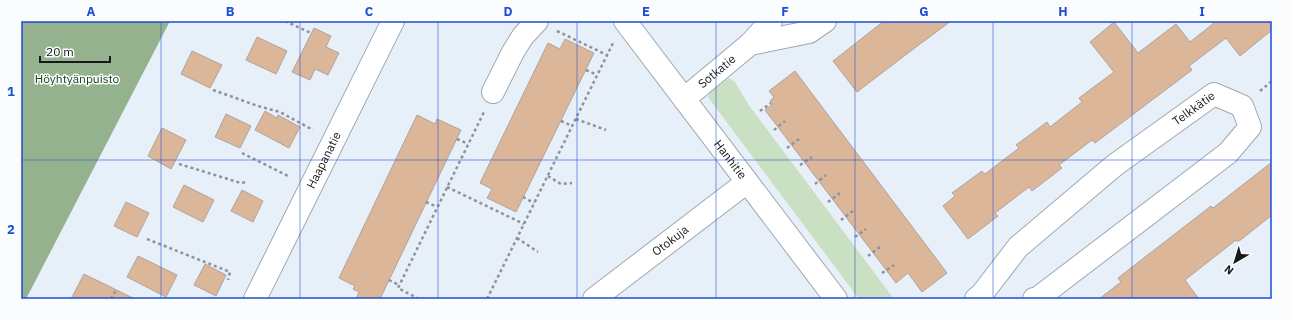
<svg xmlns="http://www.w3.org/2000/svg" width="1293" height="320" font-family="'IBM Plex Sans',sans-serif">
<style>
.green{fill:#c9e0c3}
.forest{fill:#95b28e}
.building{fill:#dcb699;stroke:#aea49d}
.lines{fill:none;stroke-linecap:round;stroke-linejoin:round}
.minor-casing{stroke:#9fa7af;stroke-width:24}
.path{stroke:#8d9399;stroke-width:2.5;stroke-dasharray:3 3;stroke-linecap:butt}
.minor{stroke:#fff;stroke-width:22}
.grid{fill:none;stroke:#1d4ed8;stroke-width:1;stroke-opacity:0.55}
.labels{text-anchor:middle;stroke-width:3;stroke-linejoin:round;paint-order:stroke}
.street-label{font-size:12px;fill:#16191c;stroke:#fafcfe}
.park-label{font-size:12px;fill:#1c4210;stroke:#fafcfe}
.neatline{fill:none;stroke:#1d4ed8;stroke-width:1.5}
.grid-label{font-size:13px;text-anchor:middle;font-weight:bold;fill:#1d4ed8}
</style>
<rect width="100%" height="100%" fill="#e7eff8"/>
<path class="green" d="M729,78l6,4 13,22 146,195h-35l-151,-202 2,-5z"/>
<path class="forest" d="M21,21h149l-144,278h-5z"/>
<path class="building" d="M884,21h67l-43,32 -51,39 -24,-31z
M1212,21h60v9l-32,26 -14,-18 -37,28 3,4 -97,73 -3,-3 -33,25 3,3 -30,23 -3,-4 -34,26 3,3 -30,23 -25,-33 12,-10 -3,-3 30,-22 3,3 34,-26 -3,-3 31,-23 3,5 32,-25 -3,-4 35,-26 -24,-30 24,-20 24,31 38,-29 14,18 24,-19z
M314,28l17,8 -5,11 13,6 -11,22 -13,-6 -5,11 -18,-8z
M257,37l30,14 -11,23 -30,-14z
M565,39l29,14 -78,159 -29,-14 5,-9 -12,-6 68,-140 12,6z
M192,51l30,14 -12,23 -29,-14z
M795,71l152,202 -25,19 -14,-19 -12,10 -131,-173 8,-6 -3,-3 4,-4 -5,-6z
M265,111l12,7 1,-3 22,12 -11,21 -34,-18z
M226,114l25,12 -11,22 -25,-11z
M417,115l18,9 2,-5 24,11 -81,169h-24l3,-7 -6,-3 2,-3 -16,-8z
M162,128l24,12 -15,29 -23,-13z
M1272,162v53l-34,27 -2,-2 -51,40 14,19h-100l22,-17 -3,-4 93,-72 2,2z
M184,185l30,15 -11,22 -30,-15z
M242,190l21,11 -10,21 -22,-11z
M126,202l23,11 -12,24 -23,-11z
M138,256l39,19 -11,22 -39,-20z
M205,264l21,11 -10,21 -22,-11z
M84,274l51,25h-64z"/>
<g class="lines">
<g class="minor-casing">
<g id="minor">
<path id="s1" d="M625,21l211,278"/>
<path d="M750,44l59,-12 16,-11"/>
<path d="M493,92l20,-40 10,-16 14,-15"/>
<path id="s2" d="M684,99l66,-55 21,-23"/>
<path id="s3" d="M255,299l138,-278"/>
<path id="s4" d="M594,299l153,-117"/>
<path id="s5" d="M976,299l6,-5 36,-47 97,-82 99,-71 28,12 8,21 -22,26 -190,145 -4,1"/>
</g>
</g>
<path class="path" d="M285,21l26,12
M557,31l50,24
M586,70l11,5
M213,90l45,16 22,6 33,18
M1260,91l12,-10
M760,111l11,-8
M576,119l30,11
M561,121l11,5
M774,130l11,-9
M457,139l11,5
M787,148l12,-9
M242,153l48,24
M179,164l62,19 5,-1
M800,165l12,-8
M548,176l13,8 11,-1
M815,184l11,-9
M447,187l77,37
M523,197l11,6
M426,202l11,5
M828,202l12,-9
M841,220l12,-9
M855,237l11,-8
M517,238l21,14
M147,239l83,33 -2,8
M868,256l12,-9
M882,273l12,-8
M389,280l10,5
M111,299l5,-9
M419,299l-21,-11 86,-176
M487,299l126,-256"/>
<use href="#minor" class="minor"/>
</g>
<path class="grid" d="M161,21v278M300,21v278M438,21v278M577,21v278M716,21v278M855,21v278M993,21v278M1132,21v278M21,160h1251"/>
<g class="labels">
<g class="street-label">
<text dy="4" stroke="none"><textPath href="#s2" startOffset="43">Sotkatie</textPath></text>
<text dy="4" stroke="none"><textPath href="#s5" startOffset="291">Telkkätie</textPath></text>
<text dy="4" stroke="none"><textPath href="#s3" startOffset="155">Haapanatie</textPath></text>
<text dy="4" stroke="none"><textPath href="#s1" startOffset="174">Hanhitie</textPath></text>
<text dy="4" stroke="none"><textPath href="#s4" startOffset="96">Otokuja</textPath></text>
</g>
<g class="park-label">
<text x="77" y="83">Höyhtyänpuisto</text>
</g>
</g>
<rect width="1293" height="320" fill="none" stroke="#fafcfe" stroke-width="44"/>
<g transform="translate(1235 262) rotate(218)" stroke="#fafcfe" stroke-width="3" paint-order="stroke">
<path d="M0-3L7 15L0 10L-7 15Z" fill="#16191c"/>
<text y="-6" font-size="11" font-weight="bold" text-anchor="middle" fill="#16191c">N</text>
</g>
<path d="M40 56v6h70v-6" fill="none" stroke="#16191c" stroke-width="2"/>
<text x="46" y="56" font-size="12" fill="#16191c" stroke="#fafcfe" stroke-width="3" paint-order="stroke">20 m</text>
<rect x="22" y="22" width="1249" height="276" class="neatline"/>
<g class="grid-label">
<text x="91" y="16">A</text>
<text x="230" y="16">B</text>
<text x="369" y="16">C</text>
<text x="508" y="16">D</text>
<text x="646" y="16">E</text>
<text x="785" y="16">F</text>
<text x="924" y="16">G</text>
<text x="1063" y="16">H</text>
<text x="1202" y="16">I</text>
<text x="11" y="96">1</text>
<text x="11" y="234">2</text>
</g>
</svg>
